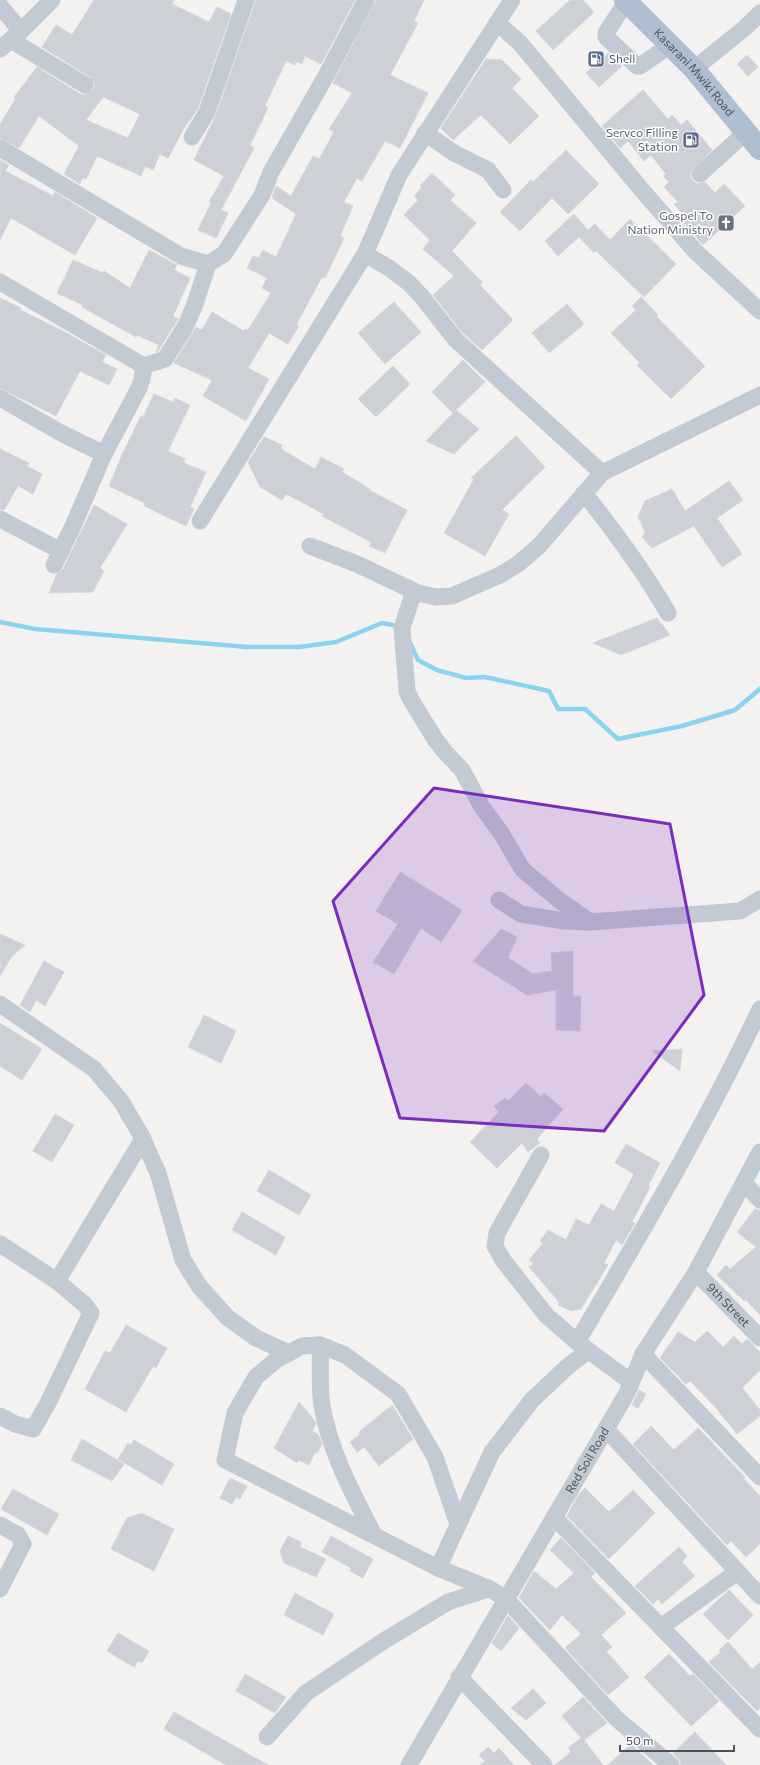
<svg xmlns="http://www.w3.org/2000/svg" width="760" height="1765" font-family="Commissioner,sans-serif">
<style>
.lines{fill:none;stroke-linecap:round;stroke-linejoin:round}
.stream{stroke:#8ad3f1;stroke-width:4.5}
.building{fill:#cdd0d7;stroke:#d5d7dd;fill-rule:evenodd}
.minor{stroke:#c2cad3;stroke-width:17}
.major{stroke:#b0bed1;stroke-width:22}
.marked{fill:#7b2cbf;fill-opacity:0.2;stroke:#7b2cbf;stroke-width:3;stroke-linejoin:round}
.labels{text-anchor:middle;stroke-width:3;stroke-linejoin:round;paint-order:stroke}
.service-label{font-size:12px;fill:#4e5e75;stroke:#fff;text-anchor:start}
.street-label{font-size:12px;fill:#485360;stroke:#fff}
.worship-label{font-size:12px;fill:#5b616d;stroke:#fff;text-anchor:end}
</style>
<rect width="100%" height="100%" fill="#f4f2f1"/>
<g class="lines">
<path class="stream" d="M0,622l35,7 212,18h52l37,-5 46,-19 16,3
M410,643l8,17 19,10 29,8 19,-1 64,14 9,18h27l33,30 64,-13 53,-16 25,-21"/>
</g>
<path class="building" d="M94,0h80l-2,4 37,18 8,-15 14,7 -33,94 -10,15h-1l-19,35 -8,-4 -7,16 -8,-4 -4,10 -44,-20 -11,23 -4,-1 -2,6 -16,-10 15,-28 -40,-30 -20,32 -19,-10v-14l16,-26 -2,-1 23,-30 43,27 5,1 8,-5 2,-5 -5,-8 -48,-30 14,-22 16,10zM103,97l37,17 -12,24 -42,-18z
M256,0h99l-34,64 -16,-8 -3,8 -6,-2 -1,3 -9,-4 -21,45 3,2 -18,37 4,3 -33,62 7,3 -12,25 -18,-8 13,-27 -2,-1 15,-26 -30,-16 22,-45z
M376,0h48l-10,21 4,2 -28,52 38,18 -28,55 -15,-7 -23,40 -5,-3 -13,24 9,4 -13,30 4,2 -19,40 -3,-1 -26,48 3,1 -11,18 -19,-11 -21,35 21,11 -23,42 -43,-25 9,-16 -38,-17 22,-36 6,3 10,-18 32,19 1,-2 3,1 23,-37 -9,-5 5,-10 -20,-10 6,-12 6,2 4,-8 13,7 20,-43 -24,-16 4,-12 15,10 22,-40 6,3 15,-27 -5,-3 23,-36 -19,-10z
M570,0h13l11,12 -41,38 -17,-19z
M608,53l14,13 -23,21 -13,-14z
M747,55l11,12 -10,9 -11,-12z
M486,59l16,1 19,19 -9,9 27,28 -29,28 -29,-29 -28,25 -12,-12z
M643,90l25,29 4,-4 9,10 6,-5 25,30 -21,21 -1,5 2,4 5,4 8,-2 10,11 9,-9 21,22 -42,39 -19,-22 3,-4 -13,-15 4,-2 -14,-15 5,-5 -6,-6 3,-2 -15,-19 -7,6 -16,-20 -8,7 -18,-22z
M566,150l33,34 -31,30 -16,-16 -32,33 -20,-19 31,-32 2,2z
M0,160l9,5 -4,6 48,25 2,-4 42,26 -22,37 -64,-37 -11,22z
M432,173l23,22 -5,5 26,23 -24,28 30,31 -2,3 33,35 -31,30 -20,-18 -29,-37 21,-19 -31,-27 7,-9 -26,-25 14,-15 -4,-4 8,-9 -2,-1z
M574,214l14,16 7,-6 15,16 20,-21 46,45 -32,33 -48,-46 -2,2 -15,-16 -21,19 -13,-15z
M149,250l28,15 -3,5 16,8 -17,38 5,3 -20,32 -2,1 3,-7 -22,-10 -1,2 -54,-30 1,-2 -26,-12 16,-33 30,13 1,-2 26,17z
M641,297l17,18 -2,1 49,50 -34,33 -34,-34 3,-2 -29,-30 25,-23 -4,-4z
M0,298l21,10 -1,2 43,21 43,24 -4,7 15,7 -8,16 -29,-14 -24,45 -56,-28z
M394,302l27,30 -36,32 -27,-31z
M567,304l17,20 -35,29 -17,-20z
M463,360l22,22 -32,31 -21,-21z
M393,366l17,18 -34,33 -18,-18z
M154,394l19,8 2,-4 15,7 -22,46 17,8 -1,4 22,9 -16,35 4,2 -8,17 -42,-20 1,-3 -36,-17 13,-31 19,-39 2,1z
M456,410l23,19 -25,25 -28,-13z
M516,436l29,31 -43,43 7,4 -24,42 -41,-23 30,-54 -3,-1z
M264,437l18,8 -1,4 34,20 6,-12 23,12 -2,3 28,17 -1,1 38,20 -22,43 -16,-7 2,-4 -49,-26 2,-2 -38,-20 -4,6 -22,-13 -12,-25z
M0,449l29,14 -2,3 15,8 -9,20 -15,-8 -14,24 -4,-1z
M729,481l14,19 -26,18 25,36 -20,13 -28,-41 -42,22 -10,-11 3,-5 -7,-15 7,-16 27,-12 13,22z
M94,505l33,19 -27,44 4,3 -11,21 -44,1 8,-19 6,-5z
M657,618l13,17 -49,20 -28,-12z
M400,872l62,38 -21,32 -20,-14 -27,46 -21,-12 25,-38 -22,-13z
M501,929l16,8 -9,21 25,16 19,-3 -1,-18 22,-2v45h8l-1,35 -24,-1v-40l-29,5 -54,-34z
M0,934l25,11 -13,11 -12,20z
M44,961l20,11 -19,34 -9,-6 -6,12 -10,-7z
M204,1015l32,16 -15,32 -33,-16z
M0,1023l42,26 -20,31 -22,-14z
M682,1049l-2,22 -28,-20z
M526,1083l15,14 3,-4 19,16 -26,30 3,4 -12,9 -6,-9 -25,25 -27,-26 29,-30 -5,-6 11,-8 3,3z
M55,1114l19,11 -22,37 -19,-11z
M626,1144l34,19 -12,23 2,1 -18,35 3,1 -13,22 -6,-5 -12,23 4,2 -27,44 -10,2 -13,-6 1,-3 -30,-35 5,-3 -5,-4 14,-17 -3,-2 8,-11 18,10 10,-21 13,6 12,-21 13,7 20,-37 -19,-11z
M269,1170l42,25 -12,20 -42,-24z
M755,1209l5,1v105l-14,-15 -2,1 -27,-26 9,-10 4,4 26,-22 -19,-15z
M242,1212l43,25 -9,18 -44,-25z
M126,1325l41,23 -11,20 -3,-2 -27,46 -41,-23 20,-38 5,2z
M707,1331l16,16 11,-11 8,8 5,-5 13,13v18l-18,18 18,22v6l-23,18 -21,-26 -26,-27 -4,3 -26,-26 18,-26 17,10z
M639,1390l7,4 -8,14 -6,-3z
M299,1402l16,19 1,3 -4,7 6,3 4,10 -5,9 -2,-1 -6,13 -11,-5 -1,3 -23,-15z
M392,1405l21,34 -34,27 -15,-19 -7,5 -7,-10 10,-8 -1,-2z
M651,1426l23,24 24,-22 47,49 -2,1 17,18v48l-14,13 -15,-16 -4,4 -94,-101z
M82,1439l42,25 -12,17 -41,-21z
M134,1440l40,24 -12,21 -44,-26 10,-16 3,2z
M230,1478l17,8 -7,13 -4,-2 -4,7 -12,-6z
M585,1488l24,24 24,-22 22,23 -46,46 -42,-43 12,-22z
M13,1489l46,25 -12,21 -46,-26z
M142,1513l32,16 -20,42 -43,-22 16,-31z
M288,1536l13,6 -1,5 26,12 -10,18 -32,-14 -4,-12z
M331,1536l42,23 -10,19 -13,-7 1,-3 -29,-16z
M561,1538l34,35 -4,4 35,36 -25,22 11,12 -6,4 23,26 -21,18 -43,-47 16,-14 -19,-19 -12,15 -31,-32 15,-27 22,18 18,-16 -24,-23z
M679,1547l8,9 -5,6 13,14 -33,28 -4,-5 -5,5 -18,-18z
M729,1590l24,25 -25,25 -25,-26z
M295,1593l39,21 -11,21 -39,-20z
M508,1616l11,12 -18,23 -9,-8z
M118,1633l31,18 -7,12 -4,-2 -4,6 -27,-16z
M728,1642l24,27 8,-7v46l-3,3 -48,-49 12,-10 -2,-2z
M669,1654l21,22 3,-2 26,27 -28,25 -47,-49z
M245,1674l41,23 -11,16 -39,-22z
M533,1689l13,14 -20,17 -15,-12z
M583,1697l24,26 -23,17 19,25h-48l16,-13 -3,-4 13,-10 -19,-22z
M174,1712l94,53h-42l-62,-36z
M695,1732l31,33h-45l-1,-4 -7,-8z
M631,1744l22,21h-45z
M488,1747l6,6 5,-5 15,17h-34l5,-4 -6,-6z"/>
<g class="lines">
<g class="minor">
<path d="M626,2l-20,31v4l31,29h3l29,-20"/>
<path d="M0,6l21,25"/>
<path d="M497,23l23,20 121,146 55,63 64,59"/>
<path d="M11,40l74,45"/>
<path d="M0,49l21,-18 31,-31"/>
<path d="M694,69l52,-42 14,-14"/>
<path d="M425,133l29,20 34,17 15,20"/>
<path d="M192,137l15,-25 39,-112"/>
<path d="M0,148l181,108 27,8 16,-10 38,-59 9,-23 56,-98 39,-74"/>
<path d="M700,174l45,-41"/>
<path d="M365,254l24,14 20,15 14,15 32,41 147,134"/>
<path d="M0,282l144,84 -2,13 -3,9 -35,66 -31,72 -19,39"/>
<path d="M144,366l21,-7 20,-32 9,-20 14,-43"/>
<path d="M0,398l61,35 43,21"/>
<path d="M584,493c31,39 60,78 84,120"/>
<path d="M0,519l61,32"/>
<path d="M200,521l165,-267 34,-79 113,-175"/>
<path d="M310,546l47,18 61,29 18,4 16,-1 48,-21 18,-11 21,-18 63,-73 158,-78"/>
<path d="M414,591l-12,37 5,63 4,9 24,39 10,13 17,18 20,37 19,26 22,37 36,30 31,22"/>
<path d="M499,900l22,14 43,7 26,1 150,-11 20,-12"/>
<path d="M0,1004l94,65 27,32 20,34 17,38 25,87 16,26 29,32 28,20 33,15"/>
<path d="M541,1155l-44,78 -2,13 8,14 43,55 31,27 54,40"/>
<path d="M744,1183l16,17"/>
<path d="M0,1244l57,37 86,-142"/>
<path id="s1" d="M696,1272l64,66"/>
<path d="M577,1342c64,-109 129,-218 183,-333"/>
<path d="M320,1345l25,10 53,39 37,63 23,67"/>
<path d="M643,1354l117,123"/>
<path d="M0,1416l15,8 18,5 15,-26 43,-90 -6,-8 -28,-24"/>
<path d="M606,1429l154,167"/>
<path d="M554,1517l206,212"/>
<path d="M0,1525l18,10 5,9 -23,45"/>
<path d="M374,1535c-21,-41 -44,-83 -52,-129 -3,-19 -1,-41 -2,-61l-18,1 -26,14 -20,17 -21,36 -10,47 213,108 52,21 16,10 111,120 54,46"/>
<path d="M438,1568l54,-116 40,-52 35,-33 21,-16"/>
<path d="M661,1627l76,-55"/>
<path d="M459,1677l85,88"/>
<path d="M267,1737l39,-44 76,-51 66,-40 40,-13"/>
<path id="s2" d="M409,1765l218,-372 16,-39 53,-82 64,-120"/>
</g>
<path class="major" id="s3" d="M625,0l69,69 66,80"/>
</g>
<path class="marked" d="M434,788l236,36 34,171 -100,136 -204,-13 -67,-217z"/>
<defs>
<g id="fuel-square" transform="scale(0.9)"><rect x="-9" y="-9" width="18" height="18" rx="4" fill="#5c6f8a" stroke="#fff"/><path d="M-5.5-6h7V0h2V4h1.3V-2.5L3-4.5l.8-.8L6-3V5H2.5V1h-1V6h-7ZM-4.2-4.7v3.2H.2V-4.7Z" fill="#fff"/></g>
<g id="church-square" transform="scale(0.9)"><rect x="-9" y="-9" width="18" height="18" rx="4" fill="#6b7280" stroke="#fff"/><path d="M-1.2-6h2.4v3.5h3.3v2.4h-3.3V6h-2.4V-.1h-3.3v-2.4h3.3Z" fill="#fff"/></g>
</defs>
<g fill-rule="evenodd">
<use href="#fuel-square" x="596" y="59"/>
<use href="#fuel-square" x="691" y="140"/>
<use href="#church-square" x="726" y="223"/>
</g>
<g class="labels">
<g class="service-label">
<text x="609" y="63">Shell</text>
<text x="678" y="137" text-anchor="end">Servco Filling<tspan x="678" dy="14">Station</tspan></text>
</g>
<g class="street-label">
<text dy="4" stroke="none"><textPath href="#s3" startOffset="100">Kasarani Mwiki Road</textPath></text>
<text dy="4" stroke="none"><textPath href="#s1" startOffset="46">9th Street</textPath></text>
<text dy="4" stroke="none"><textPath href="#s2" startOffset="353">Red Soil Road</textPath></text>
</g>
<g class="worship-label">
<text x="713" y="220">Gospel To<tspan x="713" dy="14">Nation Ministry</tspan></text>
</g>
</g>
<path d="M620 1745v6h114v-6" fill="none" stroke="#485360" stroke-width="2"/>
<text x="626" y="1745" font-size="12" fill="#485360" stroke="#ffffff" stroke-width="3" paint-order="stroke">50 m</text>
</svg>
